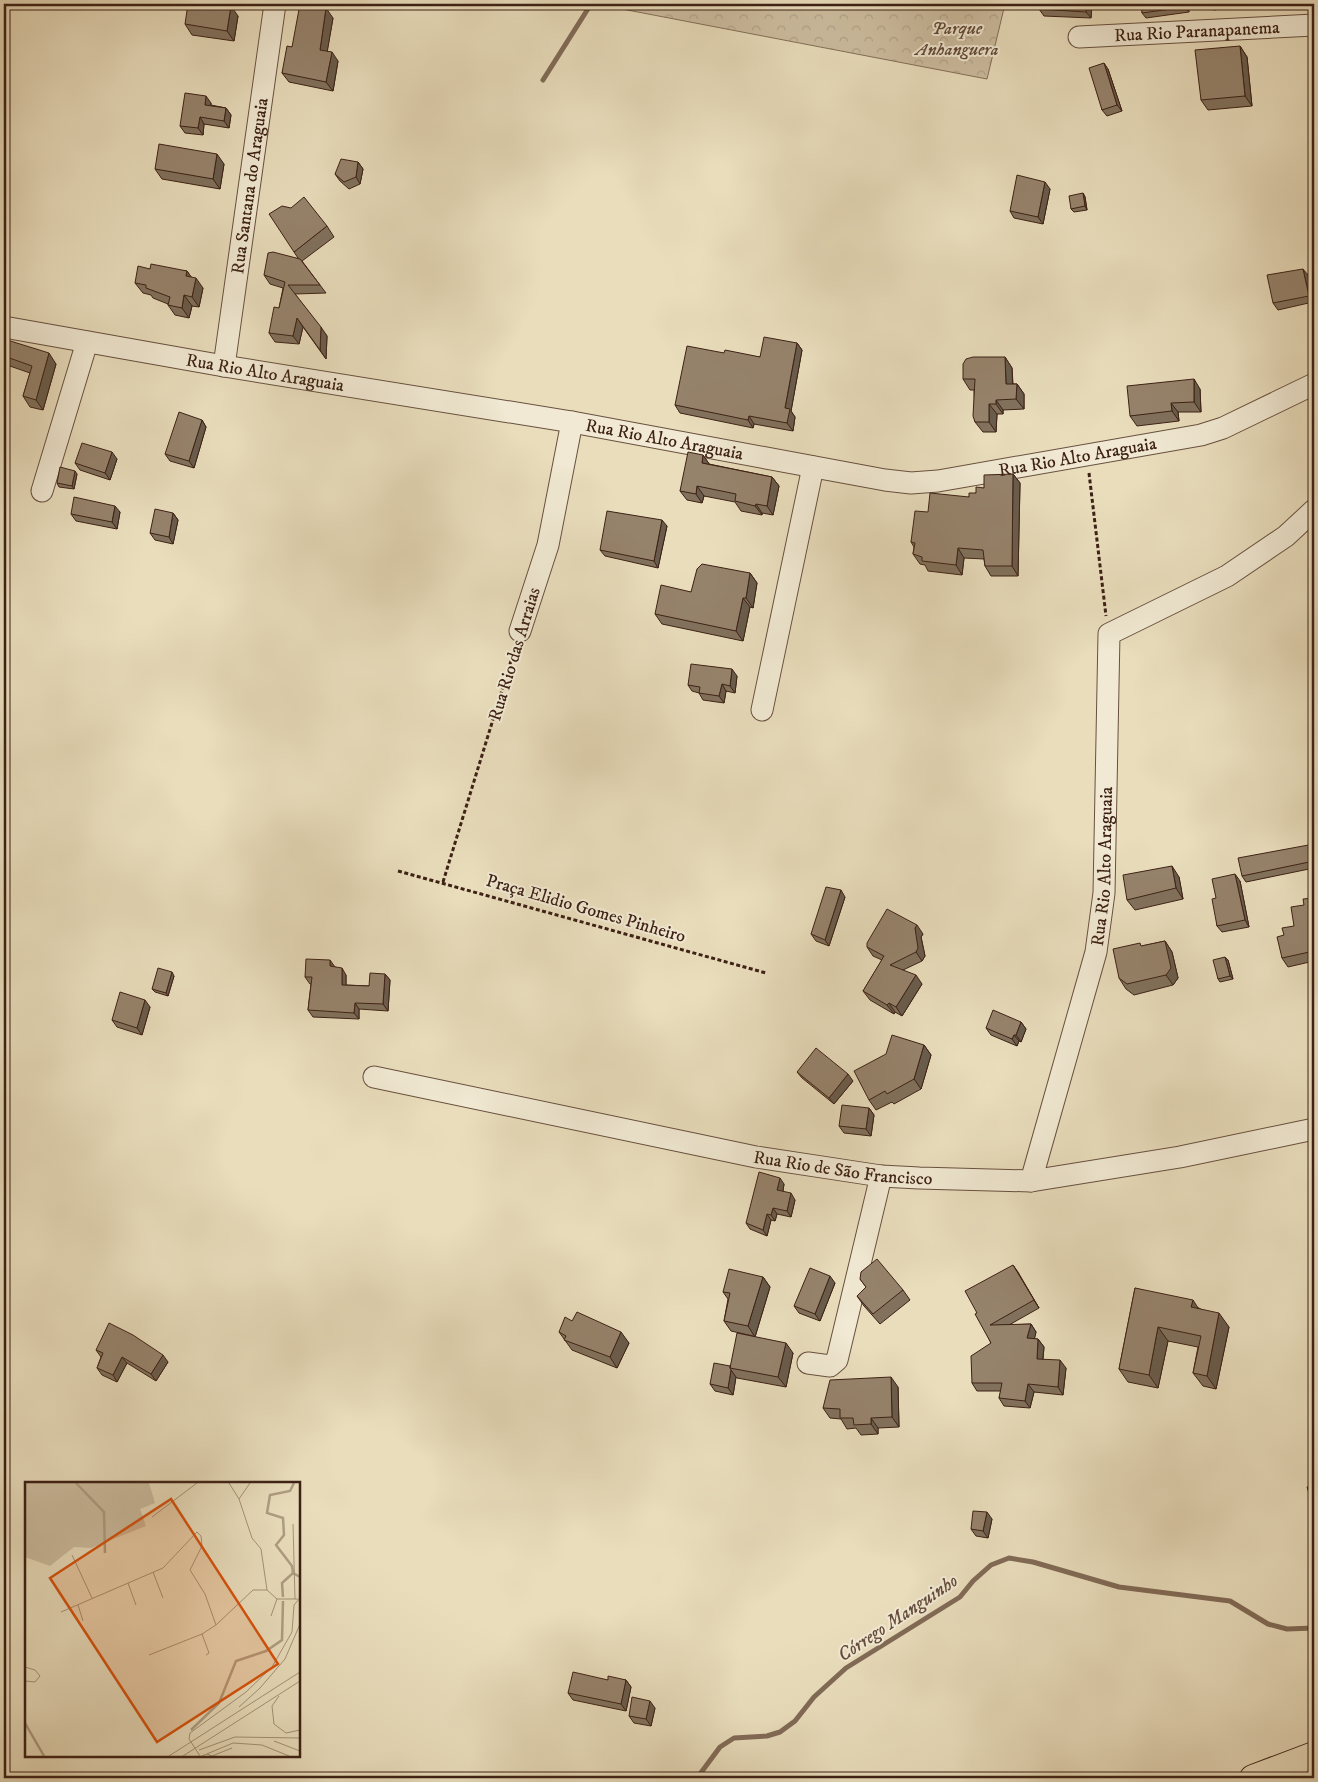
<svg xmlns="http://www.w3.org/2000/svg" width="1318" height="1782" font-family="'IM FELL DW Pica',serif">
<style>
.forest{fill:url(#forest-crowns);stroke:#846f5a}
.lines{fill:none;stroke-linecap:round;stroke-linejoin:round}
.stream{stroke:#816b57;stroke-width:5}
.minor-casing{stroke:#68503f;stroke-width:23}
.major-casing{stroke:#3d2115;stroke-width:28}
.path{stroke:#3d2115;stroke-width:3;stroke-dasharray:4 2.5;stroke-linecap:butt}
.minor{stroke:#f1e9d3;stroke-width:21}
.major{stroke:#e9ddbc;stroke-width:26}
.wall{fill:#81715d;stroke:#3d2115}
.shaded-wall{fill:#695c4c;stroke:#3d2115}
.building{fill:#96836c;stroke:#3d2115}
.labels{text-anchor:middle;stroke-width:4;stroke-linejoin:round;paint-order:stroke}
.park-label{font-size:18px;font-style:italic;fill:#614838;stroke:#f1e9d3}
.street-label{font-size:18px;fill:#3d2115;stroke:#f1e9d3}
.water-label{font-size:19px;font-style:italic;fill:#654c3c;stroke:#f1e9d3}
.inset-river{fill:none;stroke:#af9d83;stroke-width:2.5}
.inset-road{fill:none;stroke:#a49279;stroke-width:1}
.view{fill:#d7530d;fill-opacity:0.15;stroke:#d7530d;stroke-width:2.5}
.inset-edge{fill:none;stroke:#3d2115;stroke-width:2.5}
</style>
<defs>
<pattern id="forest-crowns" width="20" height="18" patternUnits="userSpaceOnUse" patternTransform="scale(1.25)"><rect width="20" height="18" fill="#ccbda0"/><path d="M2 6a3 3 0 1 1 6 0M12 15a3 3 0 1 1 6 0" fill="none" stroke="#b0a289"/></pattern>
</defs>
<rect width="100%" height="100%" fill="#e9ddbc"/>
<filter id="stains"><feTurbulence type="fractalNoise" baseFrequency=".004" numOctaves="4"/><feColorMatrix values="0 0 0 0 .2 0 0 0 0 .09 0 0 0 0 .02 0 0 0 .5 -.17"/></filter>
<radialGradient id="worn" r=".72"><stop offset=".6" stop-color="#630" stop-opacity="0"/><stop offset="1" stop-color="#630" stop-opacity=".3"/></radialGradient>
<path class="forest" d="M596,4h409l-18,75z"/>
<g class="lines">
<path class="stream" d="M543,80l48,-76
M697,1778l23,-31 14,-9 33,-2 13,-4 15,-11 19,-24 32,-29 114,-71 13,-16 18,-16 18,-7 24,4 86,25 111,14 38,23 19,5 27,-1"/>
<g class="minor-casing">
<g id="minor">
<path id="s1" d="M1079,37l235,-12"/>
<path id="s2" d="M4,327l220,39 348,56 313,58 26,3 27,-2 263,-46 22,-7 91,-44"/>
<path id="s3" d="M224,366l51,-362"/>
<path d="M42,491l45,-149"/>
<path d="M520,631l28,-86 24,-123"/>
<path d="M762,710l51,-243"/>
<path id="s4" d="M374,1077l382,80 125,19 38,2 112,3 149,-24 134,-28"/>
<path id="s5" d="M1031,1181l65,-229 8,-59 5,-259 118,-58 59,-40 28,-26"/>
<path d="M808,1363l22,3 7,-6 44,-184"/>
</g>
</g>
<g class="major-casing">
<path id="major" d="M1253,1778l61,-23"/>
</g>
<path class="path" d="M1089,473l17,143
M398,871l368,102
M443,882l72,-234"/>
<use href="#minor" class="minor"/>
<use href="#major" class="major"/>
</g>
<path class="wall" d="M1092,4l-1,14 -47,-2 -5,-7z
M1142,4h76l-2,6 -26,-3 -2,-3 1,8 -43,6 -4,-5z
M238,16l-4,25 -42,-6 -7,-11z
M333,18l-6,33 11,10 -5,30 -44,-9 -7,-9 10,-26z
M1240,46l7,11 5,49 -44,4 -7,-10z
M1108,69l14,42 -15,5 -5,-6z
M211,103v2l15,3 5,7 -2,13 -25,-4 -1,11 -18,-2 -5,-7z
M358,162l5,7 -3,15 -11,5 -9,-8 -5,-7z
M224,164l-4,25 -58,-10 -7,-10z
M1050,189l-7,35 -29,-6 -4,-7z
M1083,193l2,4 2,13 -13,2 -3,-3z
M327,226l7,11 -32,24 24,32 -31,1 32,42 -1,23 -23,-32 -4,17 -24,-2 -6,-9 10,-25 4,-20 -13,-4 -6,-9 34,-17 -4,-6z
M150,269l37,2 4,6 12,11 -4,19 -7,-1 -3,12 -14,-3 -7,-10v-1l-15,-6 -2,-3 -8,-2 -8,-10z
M1308,275l5,27 -35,8 -5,-7z
M4,339l52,25 -13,46 -13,-3 -7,-11 7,-23 -26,-9z
M797,343l5,7 -11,61 4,6 -2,14 -39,-7 -1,4 -73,-15 -5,-8 49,-52 36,4z
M1005,357l7,11 1,16h4l7,10v15l-21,1v4h-6l-1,18h-13l-8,-10 -1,-32h-4l-7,-11z
M1200,389l1,23h-23l1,9 -42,5 -7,-10z
M202,420l4,7 -12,41 -24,-7 -5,-7z
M703,455l6,9 63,13 7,9 -6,29 -11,-2v2l-21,-4 -6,-9 -31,-6 -2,7 -15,-3 -7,-9z
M117,459l-7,21 -30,-10 -5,-7z
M77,474l-3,15 -15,-2 -2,-4z
M1013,474l7,9 -2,93h-27l-6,-10 -1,-7 -20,-1 -2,17 -34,-4 -3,-6 -5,-1 -7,-10 1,-7 -3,-5 17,-30 41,-15 15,-9z
M120,512l-3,17 -41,-8 -5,-7z
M173,513l5,7 -5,24 -18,-4 -5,-7z
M667,526l-9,42 -53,-12 -5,-6z
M750,573l7,10 -4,25 -3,-1 -7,34 -81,-17 -7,-10 36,-22z
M737,676l-2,17 -9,-2 -2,12 -21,-3 -4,-7 -7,-2 -4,-6z
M1314,844v24l-68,14 -4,-6z
M1179,877l4,22 -48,11 -8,-10z
M1240,881l9,46 -27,5 -5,-6 -1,-28z
M845,897l-16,49 -13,-5 -5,-7z
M1314,898v63l-26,6 -6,-9 2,-23 10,-9 10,-21z
M923,934l-2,3 4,19 -3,5 -19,9 19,14 -20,32 -7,-4 -1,2 -24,-14 -7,-9 19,-31 -9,-4 -6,-9z
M1165,941l7,11 6,26 -5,7 -39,10 -8,-6 -7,-11 23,-32z
M1225,957l3,3 5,19 -13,3 -2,-3z
M335,967l11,8v10l23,1 16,-12 5,6 -2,31 -29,-2v10l-46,-2 -5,-7 3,-26h-1l-5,-7z
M174,976l-6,20 -13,-4 -3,-3z
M150,1007l-8,28 -25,-8 -5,-7z
M1021,1022l5,7 -5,13 -2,-1 -2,5 -26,-11 -5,-7z
M924,1045l7,10 -10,34 -27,15 -2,-2 -16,8 -7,-10z
M797,1072l56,9 -19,23 -32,-26z
M869,1108l5,7 -3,21 -27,-3 -5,-7z
M784,1184l-1,7 12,9 -4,17 -14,-3 -2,7 -4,-1 -4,16 -17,-7 -4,-6z
M1013,1265l26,43 -30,17 22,-1 5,8 -2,7h4l6,8 -1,12 23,9 -3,27 -29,-3 -4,16 -26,-2 -5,-8 2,-7h-24l-5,-8 19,-40 -14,-30z
M763,1277l7,10 -15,50 38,16 -7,34 -49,-9 -1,-1 -3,18 -18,-4 -5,-7 20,-18 23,-30 -22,-5 -7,-10 4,-22 -5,-7z
M860,1279l43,11 7,10 -30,24 -16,-18 -7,-10 9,-9z
M835,1283l-15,38 -21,-8 -5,-7z
M1135,1288l64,20 30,19 -13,62 -13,-3 -10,-13 5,-26 -30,-6 -10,47 -30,-6 -9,-13z
M572,1321l57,22 -12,25 -45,-18 -13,-18z
M96,1350l72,12 -12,19 -29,-18 -10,19 -15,-7 -5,-7 4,-11z
M898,1387l1,40 -21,1v6l-17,1 -5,-7 -9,1 -6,-10 -11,-1 -7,-10z
M992,1519l-4,19 -12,-2 -5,-7z
M608,1680h18l5,7 -5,24 -53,-11 -5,-7z
M655,1708l-4,18 -17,-3 -5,-7z"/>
<path class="shaded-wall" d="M1087,4h5l-1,14 -5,-6z
M1185,4h3l1,8 -4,-5z
M1212,4h6l-2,6z
M231,6l7,10 -4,25 -7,-10z
M326,8l7,10 -7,41 -6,-9z
M1240,46l7,11 5,49 -7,-10z
M332,52l6,9 -5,30 -7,-9z
M1104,63l4,6 14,42 -5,-6z
M206,96l5,7 -1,8 -5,-6z
M226,108l5,7 -2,13 -5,-7z
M200,117l4,7 -1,11 -5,-7z
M217,154l7,10 -4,25 -7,-10z
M358,162l5,7 -3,15 -4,-7z
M1045,182l5,7 -7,35 -5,-7z
M1083,193l2,4 2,13 -2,-4z
M1303,269l5,6 5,27 -4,-6z
M187,271l7,10 -8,-5z
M196,278l7,10 -4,19 -7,-10z
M184,295l8,11 -3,12 -7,-10z
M297,318l6,9 -4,17 -6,-8z
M321,327l6,9 -1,23 -6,-9z
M797,343l5,7 -11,61 4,6 -2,14 -6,-8 -2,-15z
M49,353l7,11 -13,46 -7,-10z
M1005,357l7,11 1,26 -7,-10z
M1194,379l6,10 1,23 -7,-10z
M1017,384l7,10v15l-8,-10z
M996,400l7,10v4l-7,-10z
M1171,403l7,9 1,9 -7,-10z
M989,404l8,10 -1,18 -7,-10z
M749,416l5,8 -1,4 -5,-8z
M202,420l4,7 -12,41 -5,-7z
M112,452l5,7 -7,21 -5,-7z
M703,455l7,10 -8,-2z
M4,462l2,3 -2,9z
M75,471l2,3 -3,15 -2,-3z
M1013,474l7,9 -2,93 -6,-10z
M772,477l7,9 -6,29 -6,-9z
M697,486l7,10 -2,7 -6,-9z
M756,504l6,9v2l-7,-9z
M115,506l5,6 -3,17 -5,-7z
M173,513l5,7 -5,24 -4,-7z
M662,520l5,6 -9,42 -4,-7z
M958,548l6,10 -2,17 -6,-10z
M750,573l7,10 -4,25 -7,-10z
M743,598l7,9 -7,34 -7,-10z
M732,669l5,7 -2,17 -5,-7z
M722,684l4,7 -2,12 -5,-7z
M1172,866l7,11 4,22 -7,-11z
M1235,874l5,7 9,46 -4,-7z
M841,890l4,7 -16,49 -4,-6z
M917,925l6,9 -2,3 4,19 -3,5 -6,-9 -1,-24z
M1165,941l7,11 6,26 -5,7 -7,-10z
M1225,957l3,3 5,19 -3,-3z
M330,960l5,7 -5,-1z
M342,968l4,7v17l-4,-7z
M172,972l2,4 -6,20 -2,-3z
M385,974l5,6 -2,31 -5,-7z
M916,975l6,9 -20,32 -6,-9z
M145,1000l5,7 -8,28 -5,-7z
M355,1003l4,6v10l-5,-6z
M889,1003l6,9 -1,2 -7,-9z
M1021,1022l5,7 -5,13 -5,-7z
M1014,1035l5,6 -2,5 -5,-7z
M924,1045l7,10 -10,34 -7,-10z
M848,1074l5,7 -19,23 -5,-6z
M869,1108l5,7 -3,21 -5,-7z
M780,1178l4,6 -2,12 -5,-6z
M791,1193l4,7 -4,17 -4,-6z
M773,1208l4,6 -2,7 -4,-6z
M767,1214l4,6 -4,16 -4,-6z
M1013,1265l5,7 21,36 -5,-8z
M830,1276l5,7 -15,38 -5,-7z
M763,1277l7,10 -15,50 -7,-11z
M1193,1300l9,14 -11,-7z
M1219,1313l10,14 -13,62 -9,-13z
M1031,1324l5,8 -3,14 -6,-8z
M1158,1327l10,14 -10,47 -9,-13z
M621,1332l8,11 -12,25 -7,-11z
M1038,1339l6,8 -2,19 -5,-7z
M786,1343l7,10 -7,34 -8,-10z
M163,1355l5,7 -12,19 -5,-7z
M122,1357l5,6 -10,19 -4,-7z
M1060,1360l6,8 -3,27 -5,-8z
M731,1370l5,7 -3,18 -5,-7z
M891,1377l7,10 1,40 -7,-10z
M1028,1384l6,8 -4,16 -5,-7z
M871,1418l7,10v6l-7,-10z
M987,1512l5,7 -4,19 -5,-7z
M626,1680l5,7 -5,24 -5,-7z
M650,1701l5,7 -4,18 -5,-7z"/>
<path class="building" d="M188,4h35l8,2 -4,25 -42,-7z
M300,4l26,4 -6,42 12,2 -6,30 -44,-9 5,-27 5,1z
M1041,4h46l-1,8 -47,-3z
M1142,4h43v3l-43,6z
M1240,46l5,50 -44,4 -6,-50z
M1104,63l13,42 -15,5 -13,-42z
M185,93l21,3 -1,9 21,3 -2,13 -24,-4 -2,11 -18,-2z
M159,144l58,10 -4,25 -58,-10z
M341,159l17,3 -2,15 -12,5 -9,-8z
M1017,175l28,7 -7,35 -28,-6z
M1083,193l2,13 -14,3 -2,-13z
M304,197l23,29 -33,26 -25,-38 13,-8 9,2z
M273,252l27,7 20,26h-32l33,42 -1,23 -23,-32 -4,18 -24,-3 5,-26 5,1 6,-26 -21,-7 4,-22z
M151,264l36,7 -1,5 10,2 -4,19 -8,-2 -2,13 -14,-3 2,-8 -24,-9v-3l-11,-2 3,-17 12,3z
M1303,269l6,27 -36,7 -6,-28z
M764,337l33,6 -12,65 5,1 -3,14 -38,-7 -1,4 -73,-15 12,-59 37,7 1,-3 35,7z
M4,339l45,14 -13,47 -13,-4 9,-30 -28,-10z
M973,357h32l1,27h11l-1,15 -20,1v4h-7v18h-14l-2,-6 2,-37h-12v-15l3,-5z
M1194,379v23l-23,1 1,8 -42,5 -3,-30z
M179,412l23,8 -13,41 -24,-7z
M82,443l30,9 -7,21 -30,-10z
M688,452l15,3 -1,8 70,14 -5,29 -11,-2 -1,2 -20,-5 1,-7 -39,-8 -1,8 -16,-3z
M60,467l15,4 -3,15 -15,-3z
M1013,474l-1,92h-27l-2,-16 -25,-2 -2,17 -34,-4v-4l-9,-3 2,-11 -4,-1 4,-31 13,1 2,-19 39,4v-4h7v-6l8,1v-13z
M74,497l41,9 -3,16 -41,-8z
M155,509l18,4 -4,24 -19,-4z
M607,511l55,9 -8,41 -54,-11z
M702,564l48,9 -4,25h-3l-7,33 -81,-17 6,-29 30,7 6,-23z
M691,664l41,5 -2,17 -8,-2 -3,12 -20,-3 1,-6 -12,-2z
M1314,844v17l-72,15 -4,-18z
M1172,866l4,22 -49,12 -4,-25z
M1235,874l10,46 -28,6 -5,-27 4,-1 -4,-19z
M826,887l15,3 -16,50 -14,-6z
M1314,898v53l-32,7 -5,-21 7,-2 -2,-7 12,-2 -3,-19 13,-2 -1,-6z
M887,909l30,16 -2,3 3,20 -2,4 -26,13 26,10 -20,32 -7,-4 -2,2 -24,-14 21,-35 -17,-9v-4z
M1165,941l6,27 -5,7 -39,9 -8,-6 -6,-29 27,-6 1,3z
M1225,957l5,19 -12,3 -5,-19z
M306,959l24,1v6l12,2v17l27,1 1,-13 15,1 -2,30 -28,-1 -1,10 -46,-3 4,-33h-7z
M158,968l14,4 -6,21 -14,-4z
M120,992l25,8 -8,28 -25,-8z
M993,1010l28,12 -5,13h-2l-2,4 -26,-11z
M892,1035l32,10 -10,34 -27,15 -2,-3 -16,9 -15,-29 32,-17z
M816,1048l32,26 -19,24 -32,-26z
M842,1105l27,3 -3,21 -27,-3z
M759,1172l21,6 -3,12 14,3 -4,18 -14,-3 -2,7 -4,-1 -4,16 -17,-7z
M877,1259l26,31 -30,24 -16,-18 9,-9 -6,-8 1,-7z
M1013,1265l21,35 -44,25 41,-1 -4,14 11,1 -1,20 23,1 -2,27 -30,-3 -3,17 -26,-3 3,-15h-30l-1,-27 20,-13 -16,-29 2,-1 -12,-22z
M810,1268l20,8 -15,38 -21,-8z
M729,1269l34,8 -15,49 -24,-5 6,-28 -7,-1z
M1135,1288l58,12 -2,7 28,6 -12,63 -14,-3 8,-37 -43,-9 -9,48 -30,-6z
M577,1312l44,20 -11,25 -46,-17 2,-4 -7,-4 6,-15 7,4z
M109,1323l24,12 30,20 -12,19 -29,-17 -9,18 -16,-7 6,-15 -7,-3z
M737,1333l49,10 -8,34 -48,-9z
M714,1363l16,3v2l1,2 -3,18 -18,-4z
M891,1377l1,40 -21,1v6l-17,1 -1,-7h-13v-9l-17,-1 7,-28z
M1314,1484v26l-7,-23z
M973,1511l14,1 -4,19 -12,-2z
M573,1672l35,8v-4l18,4 -5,24 -53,-11z
M632,1697l18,4 -4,18 -17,-3z"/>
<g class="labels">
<g class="park-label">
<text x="957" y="34">Parque<tspan x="957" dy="21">Anhanguera</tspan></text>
</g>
<g class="street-label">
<text dy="6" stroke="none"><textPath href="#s1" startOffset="118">Rua Rio Paranapanema</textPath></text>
<text dy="6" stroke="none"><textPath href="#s3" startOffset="182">Rua Santana do Araguaia</textPath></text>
<text dy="6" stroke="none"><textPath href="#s2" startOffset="265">Rua Rio Alto Araguaia</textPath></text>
<text dy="6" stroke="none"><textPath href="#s2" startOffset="670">Rua Rio Alto Araguaia</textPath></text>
<text dy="6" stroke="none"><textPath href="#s2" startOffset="1089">Rua Rio Alto Araguaia</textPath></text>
<text transform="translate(514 654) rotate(-73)" y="6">Rua Rio das Arraias</text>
<text dy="6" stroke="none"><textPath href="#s5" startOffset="324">Rua Rio Alto Araguaia</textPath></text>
<text transform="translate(586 908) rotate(16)" y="6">Praça Elidio Gomes Pinheiro</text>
<text dy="6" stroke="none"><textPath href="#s4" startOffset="478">Rua Rio de São Francisco</textPath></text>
</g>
<g class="water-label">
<text transform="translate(897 1617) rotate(-34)" y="7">Córrego Manguinho</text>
</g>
</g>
<g transform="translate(25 1482)">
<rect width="275" height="275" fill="#e9ddbc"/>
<path d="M0,1h124l6,20 -15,6 6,17 -55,22 -17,-1 -24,19 -25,-9z" fill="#ccbda0"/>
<path class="inset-river" d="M51,1l28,29 1,41M268,91l-1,-7 -16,-21 8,-10 -1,-17 -16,-5 3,-18 20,-4 4,-8M258,115l-1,-14 11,-10 7,4M0,241l19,33M166,248l28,-27 17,-42 30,-10 16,-11 1,-39"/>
<path class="inset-road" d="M204,1l10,16 13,39 9,11 6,41 10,9h21M214,17l11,-16M127,35l45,-34M268,42l2,75M47,73l20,43M128,90l10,26M103,101l8,22M53,123l5,16M36,130l102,-44 34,-36 4,4 1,10 -12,24 15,24 11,31M246,134l6,-17M177,152l7,19 -3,2M124,173l53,-21 14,-9 37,-35h14M0,185l10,3 5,6 -5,6 -10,-1M254,214l-7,10 2,18 12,9 14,-3M214,225l21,-19 25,-29 15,-35M249,259l26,10M174,268l36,-13 65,1M182,272l5,2 20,-8M144,274l131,-84M158,274l117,-75M175,274l-11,-17 1,-6 56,-41 26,-25 20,-35 2,-27 6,-7M177,274l31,-13 29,2 27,11"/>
<path class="view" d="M146,17l107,165 -121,78 -107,-164z"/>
<rect width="275" height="275" class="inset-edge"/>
</g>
<rect width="1318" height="1782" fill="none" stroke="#e9ddbc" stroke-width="20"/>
<rect x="5" y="5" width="1308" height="1772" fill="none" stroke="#3d2115" stroke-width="2.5"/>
<rect x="10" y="10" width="1298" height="1762" fill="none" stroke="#3d2115"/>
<rect width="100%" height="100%" filter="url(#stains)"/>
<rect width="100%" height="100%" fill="url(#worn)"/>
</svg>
